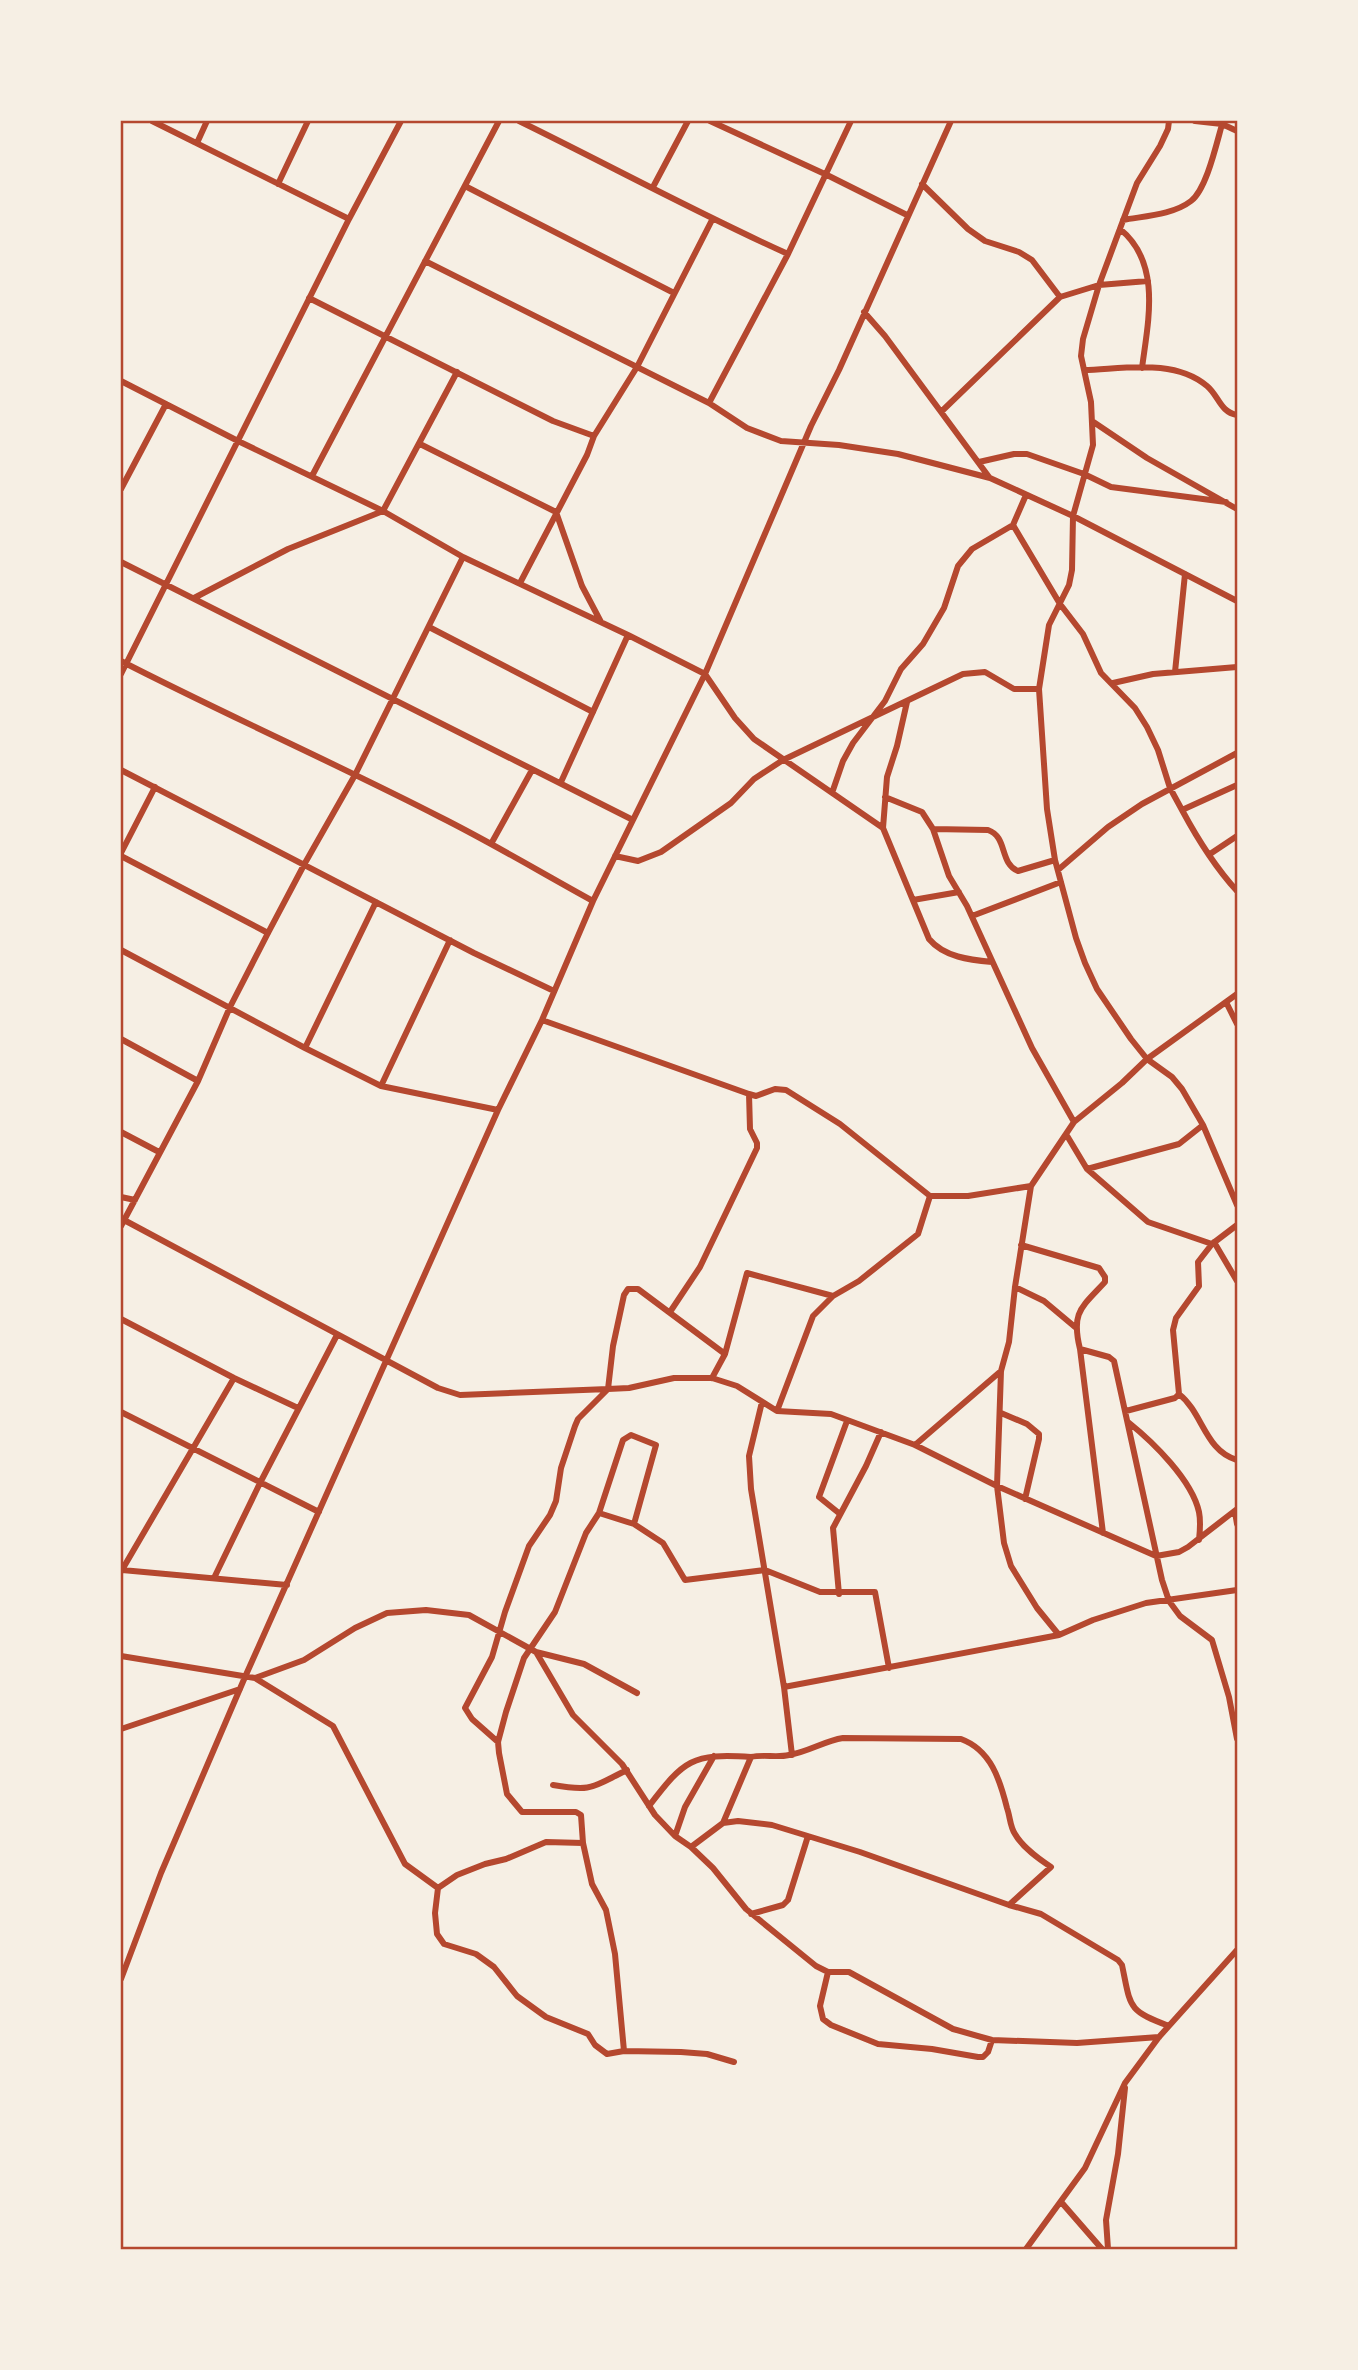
<svg xmlns="http://www.w3.org/2000/svg" width="1358" height="2370" font-family="Manrope,sans-serif">
<style>
.lines{fill:none;stroke-linecap:round;stroke-linejoin:round}
.minor{stroke:#b5482f;stroke-width:6}
.neatline{fill:none;stroke:#b5482f;stroke-width:2.5}
</style>
<rect width="100%" height="100%" fill="#f6efe4"/>
<g class="lines">
<path class="minor" d="M152,121l197,98
M519,121c90,44 178,92 269,133
M710,121l117,54 80,40
M1169,121l-1,8 -8,17 -23,37 -38,102 -16,54 -2,17 10,46 2,43 -20,71 -1,54 -3,15 -20,40 -10,64 8,120 8,51 21,78 9,25 12,26 34,50 16,20 25,18 10,12 21,36 34,80
M1195,121l27,3 15,7
M197,143l10,-22
M278,184l30,-63
M922,184l46,45 17,12 34,11 13,8 28,37
M465,186l209,107
M653,187l35,-66
M1123,220c21,-4 50,-5 68,-19 16,-12 26,-60 32,-80
M1120,229c42,34 28,93 22,139
M425,261l284,142 38,25 34,13 58,4 59,9 92,24 83,38 164,85
M309,298l244,123 41,15
M864,312l21,24 104,141
M1084,370c39,-1 90,-12 123,16 12,10 13,26 30,29
M121,381l117,60 145,70 80,46 165,78 77,39 30,44 19,21 129,89 46,111c15,18 41,21 63,23
M709,403l79,-149 63,-133
M942,411l118,-114 39,-12 49,-4
M1092,421l55,37 90,51
M420,444l136,68 26,74 19,36
M979,462l35,-8h13l57,20 27,13 115,15
M312,476l187,-355
M121,489l45,-85
M1013,525l47,79 23,30 18,39 34,35 12,19 11,23 12,38 12,22 55,-25
M121,562l512,258
M520,583l67,-128 7,-19 43,-69 75,-147
M194,598l94,-49 95,-38 74,-139
M429,627l164,85
M121,661c105,54 214,102 319,156 52,26 102,56 153,84
M1175,672l10,-98
M121,674l228,-455 52,-98
M1113,683l40,-9 84,-7
M121,770l353,183 80,38
M561,782l67,-147
M832,793l11,-32 10,-18 32,-42 16,-32 22,-25 21,-36 14,-42 14,-17 41,-24 13,-30
M885,797l37,15 11,17 16,47 18,30 65,142 42,74
M1182,810c15,28 33,57 55,81
M883,828l4,-51 10,-31 10,-44
M933,829l55,1c20,7 11,33 30,41l37,-11
M491,844l41,-74
M121,853l34,-66
M1210,854l27,-18
M121,856l147,77
M615,856l23,5 23,-9 70,-49 23,-24 29,-19 180,-86 22,-2 29,17h25
M1058,870l50,-43 34,-23 95,-51
M913,900l46,-8
M972,916l89,-34
M121,950l184,98 76,38 117,24
M1226,1002l11,22
M542,1020l207,74 7,2 19,-7 11,1 54,34 90,72
M121,1039l77,42
M305,1048l71,-146
M381,1086l69,-146
M121,1132l38,20
M1066,1134l21,35 61,53 64,22 25,-19
M1087,1169l92,-25 24,-19
M121,1197l14,3
M124,1220l314,168 22,7 148,-6 5,-43 11,-51 4,-6h10l87,65
M121,1226l77,-145 32,-74 38,-74 37,-70 50,-88 108,-218
M1214,1242l23,39
M1021,1245l78,23 6,9v5c-24,26 -34,30 -25,67l29,8 5,4 48,219 7,21 11,15 32,24 17,57 8,42
M1015,1287l29,14 31,26
M670,1312l30,-45 57,-119v-5l-7,-14 -1,-35
M121,1319l113,59 64,30
M1080,1349l23,184
M712,1378l13,-24 22,-81 86,23 26,-15 59,-47 12,-38h38l63,-10
M1179,1394c24,19 26,57 58,66
M762,1402l-13,54 2,33 33,198 8,68
M777,1411l36,-95 20,-20
M1126,1411l49,-13 4,-4 -6,-64 3,-12 23,-32 -1,-24 14,-18
M121,1412l198,100
M1001,1413l26,11 12,10v5l-14,60
M1128,1422c25,20 64,58 71,90 2,10 1,19 0,28
M915,1445l86,-74
M1235,1512l2,12
M599,1513l35,11 22,-79 -25,-10 -8,5 -24,73 -13,20 -31,79 -31,46 -18,54 -8,30 1,11 8,41 15,18h54l5,3 2,28 9,41 14,26 9,44 9,97
M840,1514l-21,-17 28,-76
M634,1524l29,19 22,37 80,-10 55,22h55l14,76
M122,1570l112,-192
M122,1570l165,15
M214,1578l46,-95 77,-148
M839,1594l-6,-66 33,-62 15,-34
M1059,1635l34,-15 53,-17 91,-13
M536,1652l48,12 53,29
M121,1656l134,22 78,48 72,138 33,24
M255,1678l49,-18 51,-32 32,-15 39,-3 43,5 67,37 37,63 49,49 33,51 20,21 16,11 22,21 33,41 70,57 12,6h21l104,57 39,11 85,3 82,-6
M784,1687l275,-52 -22,-27 -26,-42 -7,-23 -7,-57 4,-115 8,-29 6,-55 16,-101 43,-64 48,-39 25,-24 90,-65
M121,1729l119,-40
M498,1742l-26,-23 -7,-11 27,-51 13,-45 24,-66 21,-31 6,-14 5,-33 14,-42 3,-7 30,-30 21,-1 45,-10h38l25,8 40,25 54,3 84,31 82,41 159,70 23,-4 9,-5 49,-38
M553,1785c40,7 39,2 74,-15
M649,1806c35,-46 43,-53 102,-49
M675,1836l10,-29 29,-51
M583,1843l-37,-1 -40,17 -21,5 -28,11 -19,13 -3,25 2,21 7,10 32,10 18,13 23,29 29,21 42,17 7,11 12,9 17,-3 57,1 26,2 27,8
M691,1847l32,-24 15,-2 34,4 88,27 149,53 42,-38c-12,-8 -28,-19 -36,-33 -5,-7 -5,-18 -8,-26 -7,-28 -16,-58 -46,-69l-118,-1c-19,3 -35,14 -54,17 -13,3 -25,-1 -38,2l-28,66
M1009,1905l32,9 77,46 4,5c9,43 5,45 47,61
M751,1914l32,-9 5,-5 20,-64
M828,1972l-8,34 3,13 8,6 47,19 54,5 46,8h5l5,-5 4,-12
M121,1979l40,-106 84,-196 253,-567 44,-90 51,-119 112,-227 106,-248 28,-56 112,-249
M1062,2203l40,46
M1026,2249l59,-81 40,-85 34,-46 78,-87
M1108,2249l-2,-29 12,-66 7,-66"/>
</g>
<rect width="1358" height="2370" fill="none" stroke="#f6efe4" stroke-width="245"/>
<rect x="122" y="122" width="1114" height="2126" class="neatline"/>
</svg>
